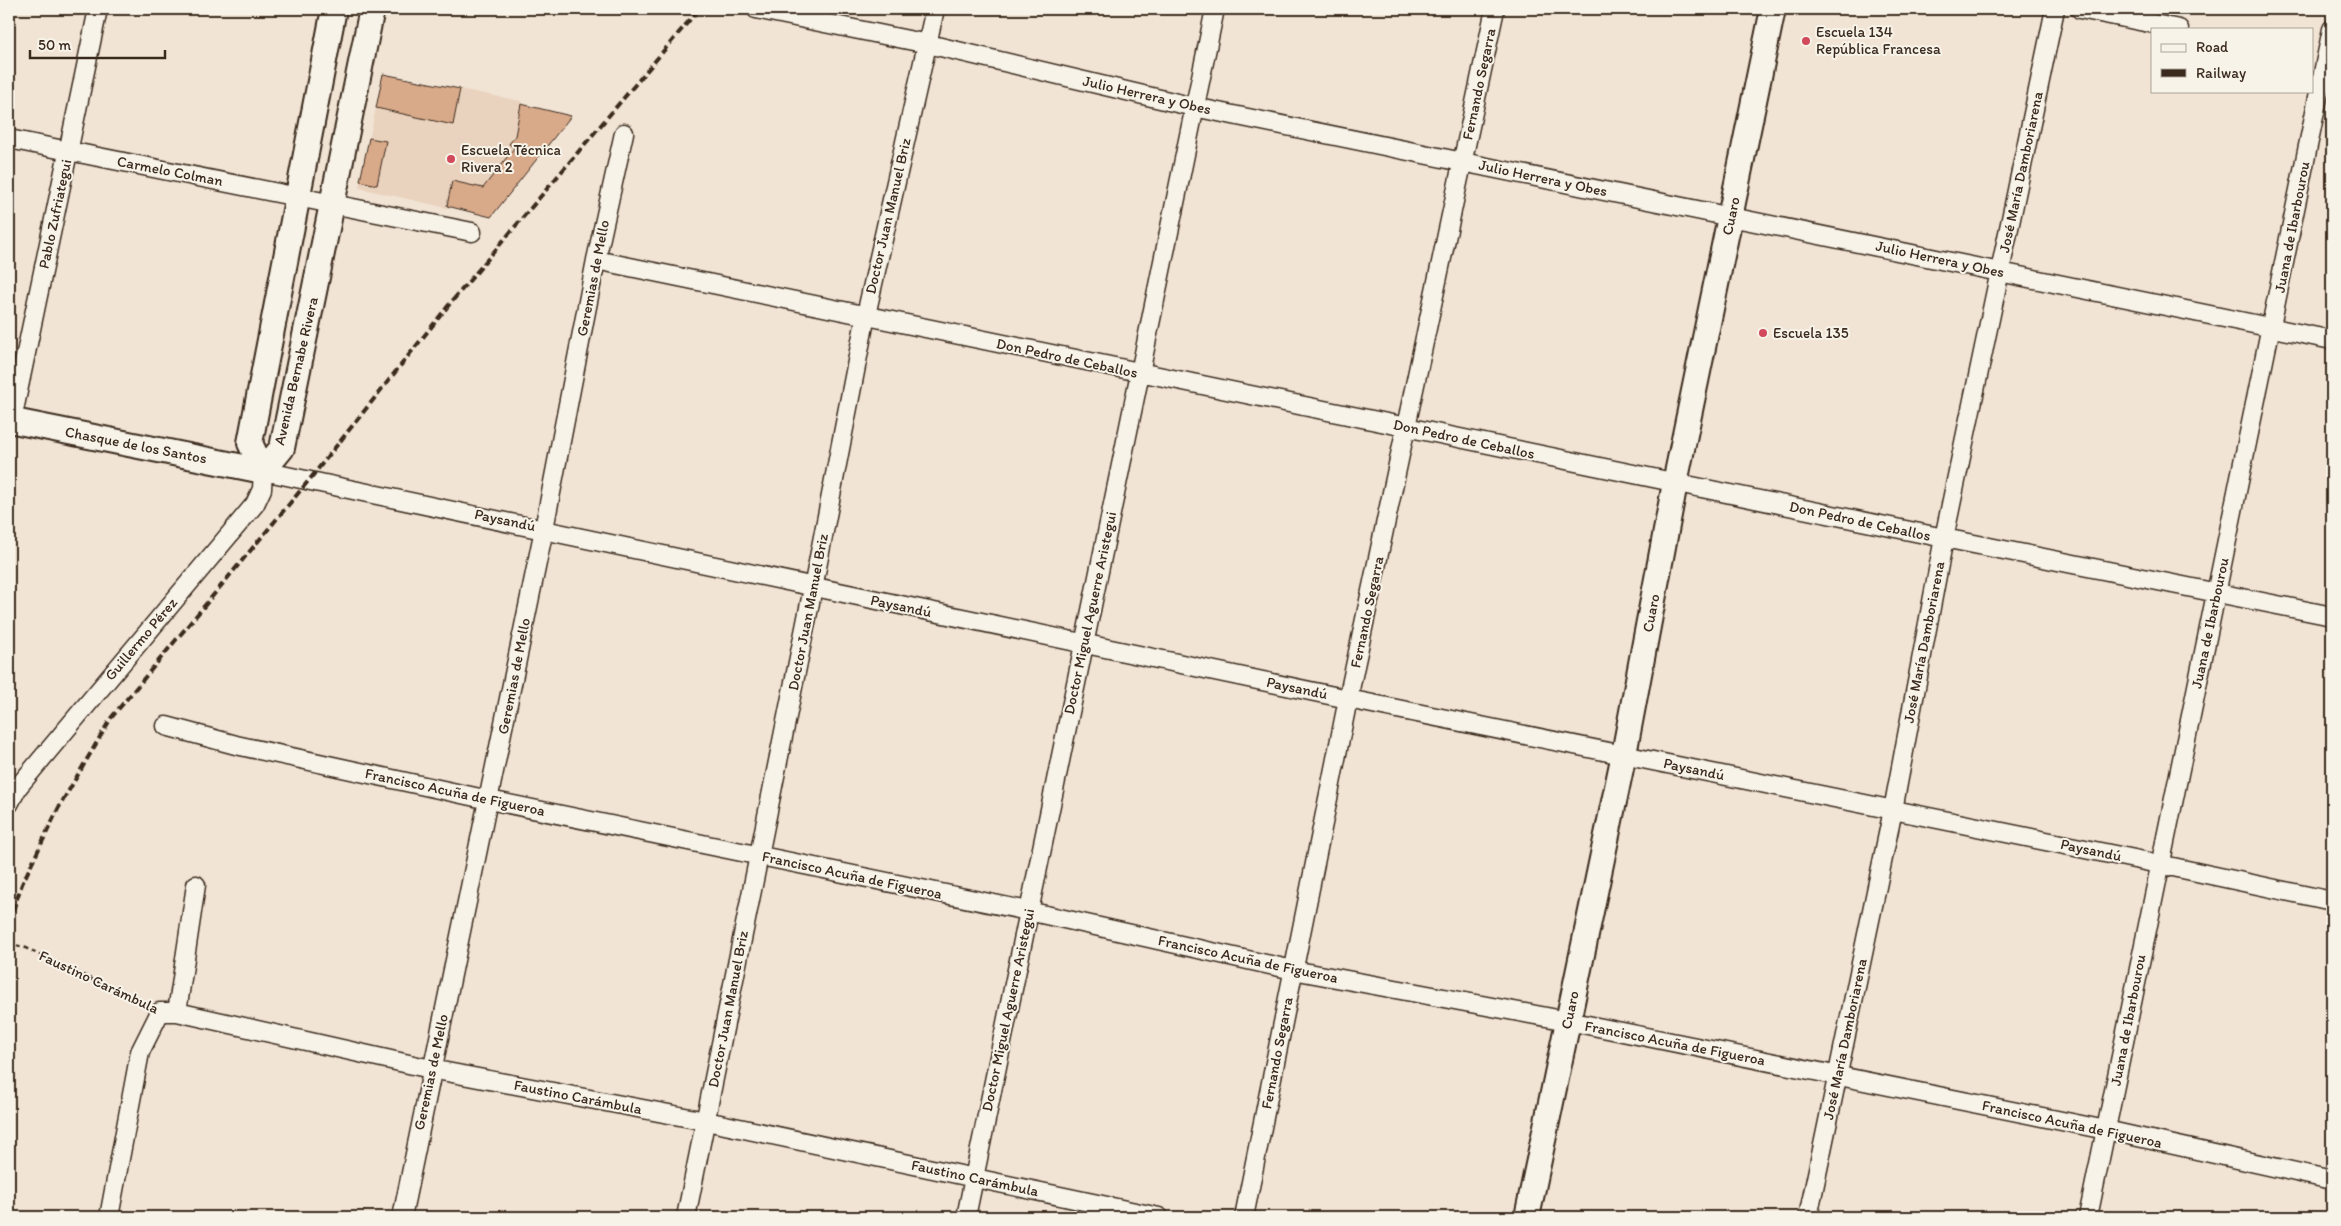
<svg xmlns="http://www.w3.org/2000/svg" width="2341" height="1226" font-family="Itim,sans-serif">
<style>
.built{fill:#ead3be}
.building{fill:#d9aa8a;stroke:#3b2a1e}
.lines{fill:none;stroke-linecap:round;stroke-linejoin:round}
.street-casing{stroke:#3b2a1e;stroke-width:21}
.secondary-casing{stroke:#3b2a1e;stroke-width:28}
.path{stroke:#3b2a1e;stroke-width:3;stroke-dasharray:4 4;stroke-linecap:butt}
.street{stroke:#f7f3e8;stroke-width:18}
.secondary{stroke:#f7f3e8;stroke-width:24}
.rail{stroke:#3b2a1e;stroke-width:4;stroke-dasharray:8 4;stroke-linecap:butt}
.poi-dot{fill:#d1495b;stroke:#f7f3e8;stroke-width:2}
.labels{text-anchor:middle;stroke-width:4;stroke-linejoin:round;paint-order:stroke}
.poi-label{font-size:15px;fill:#3b2a1e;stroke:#f7f3e8;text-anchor:start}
.street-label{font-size:15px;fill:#3b2a1e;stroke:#f7f3e8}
</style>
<rect width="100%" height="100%" fill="#f1e4d5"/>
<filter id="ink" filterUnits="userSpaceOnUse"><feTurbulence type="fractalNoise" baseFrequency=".02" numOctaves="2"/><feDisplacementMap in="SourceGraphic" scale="10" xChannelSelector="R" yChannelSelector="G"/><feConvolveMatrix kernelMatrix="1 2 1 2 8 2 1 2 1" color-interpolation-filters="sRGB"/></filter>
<g filter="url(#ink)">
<path class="built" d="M383,74l138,27v3l50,12 -80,101 -43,-11 -1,2 -88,-20z"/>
<path class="building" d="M383,74l77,15 -7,36 -77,-17z
M521,104l50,12 -80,101 -44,-11 5,-25 31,7 31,-40 -5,-4 6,-8z
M369,138l17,3 -9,44 -17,-4z"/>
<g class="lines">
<g class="street-casing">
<path id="street" d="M756,9l172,35 266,63 1138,233
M2080,9l99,20
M9,139l463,93
M596,260l1348,278 388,78
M12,420l86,-411
M166,726l70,19 253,55 539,111 265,59 275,51 538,109 226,50
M9,804l9,-17 237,-283 7,-15 1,-18 1085,228 811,165 173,37
M177,1012l19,-127
M109,1217l31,-165 20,-40h17l254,57 275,52 453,96
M402,1217l142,-688 52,-269 28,-127
M686,1217l127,-629 53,-273 69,-306
M966,1217l249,-1208
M1244,1217l104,-518 147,-690
M1808,1217l85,-407 51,-272 111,-529
M2088,1217l244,-1188"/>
</g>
<g class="secondary-casing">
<path id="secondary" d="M9,420l254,51
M263,471l19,-23 90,-439
M263,471l-13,-28 84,-434
M1527,1217l97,-463 51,-271 98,-474"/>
</g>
<path class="path" d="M9,944l17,4 119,57"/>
<use href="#street" class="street"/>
<use href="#secondary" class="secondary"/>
<path class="rail" d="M9,922l13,-38 36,-75 53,-91 199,-239 138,-173 251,-297"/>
</g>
</g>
<g class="poi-dot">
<circle cx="1806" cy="41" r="5"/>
<circle cx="451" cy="159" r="5"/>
<circle cx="1763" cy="333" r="5"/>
</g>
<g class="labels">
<g class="poi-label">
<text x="1816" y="37">Escuela 134<tspan x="1816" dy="17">República Francesa</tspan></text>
<text x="461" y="155">Escuela Técnica<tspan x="461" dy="17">Rivera 2</tspan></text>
<text x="1773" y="338">Escuela 135</text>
</g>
<g class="street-label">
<text transform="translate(1479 84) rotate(-78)" y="5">Fernando Segarra</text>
<text transform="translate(1147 95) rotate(13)" y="5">Julio Herrera y Obes</text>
<text transform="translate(170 171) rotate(11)" y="5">Carmelo Colman</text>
<text transform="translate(2021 172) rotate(-78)" y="5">José María Damboriarena</text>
<text transform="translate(1543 178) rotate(12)" y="5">Julio Herrera y Obes</text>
<text transform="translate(55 214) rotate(-78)" y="5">Pablo Zufriategui</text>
<text transform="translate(888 216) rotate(-77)" y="5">Doctor Juan Manuel Briz</text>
<text transform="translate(1731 216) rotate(-78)" y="5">Cuaro</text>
<text transform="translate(2292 227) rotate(-79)" y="5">Juana de Ibarbourou</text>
<text transform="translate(1940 259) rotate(12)" y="5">Julio Herrera y Obes</text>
<text transform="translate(593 278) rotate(-79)" y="5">Geremias de Mello</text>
<text transform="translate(1067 358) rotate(12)" y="5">Don Pedro de Ceballos</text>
<text transform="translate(296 371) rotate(-77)" y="5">Avenida Bernabe Rivera</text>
<text transform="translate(1464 439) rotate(12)" y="5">Don Pedro de Ceballos</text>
<text transform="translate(136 445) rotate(11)" y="5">Chasque de los Santos</text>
<text transform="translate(505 520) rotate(12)" y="5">Paysandú</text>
<text transform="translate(1860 521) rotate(12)" y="5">Don Pedro de Ceballos</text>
<text transform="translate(901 606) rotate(12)" y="5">Paysandú</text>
<text transform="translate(808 612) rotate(-79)" y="5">Doctor Juan Manuel Briz</text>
<text transform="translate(1367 612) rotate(-78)" y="5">Fernando Segarra</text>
<text transform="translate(1090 613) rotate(-78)" y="5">Doctor Miguel Aguerre Aristegui</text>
<text transform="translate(1651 613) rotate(-79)" y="5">Cuaro</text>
<text transform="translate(2210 623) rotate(-78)" y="5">Juana de Ibarbourou</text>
<text transform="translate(141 639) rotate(-50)" y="5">Guillermo Pérez</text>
<text transform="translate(1924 642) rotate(-79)" y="5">José María Damboriarena</text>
<text transform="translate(514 676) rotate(-79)" y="5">Geremias de Mello</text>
<text transform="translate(1297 688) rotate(12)" y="5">Paysandú</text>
<text transform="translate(1694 769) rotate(12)" y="5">Paysandú</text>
<text transform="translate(455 792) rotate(12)" y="5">Francisco Acuña de Figueroa</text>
<text transform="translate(2091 850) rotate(12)" y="5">Paysandú</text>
<text transform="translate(852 875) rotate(12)" y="5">Francisco Acuña de Figueroa</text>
<text transform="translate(1248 959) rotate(12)" y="5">Francisco Acuña de Figueroa</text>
<text transform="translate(99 982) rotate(25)" y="5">Faustino Carámbula</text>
<text transform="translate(728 1009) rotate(-79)" y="5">Doctor Juan Manuel Briz</text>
<text transform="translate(1008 1010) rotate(-78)" y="5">Doctor Miguel Aguerre Aristegui</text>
<text transform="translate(1570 1010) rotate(-78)" y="5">Cuaro</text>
<text transform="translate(2128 1020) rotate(-79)" y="5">Juana de Ibarbourou</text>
<text transform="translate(1845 1039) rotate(-78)" y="5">José María Damboriarena</text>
<text transform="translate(1675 1043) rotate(11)" y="5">Francisco Acuña de Figueroa</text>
<text transform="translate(1277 1053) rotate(-79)" y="5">Fernando Segarra</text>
<text transform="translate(431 1072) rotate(-78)" y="5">Geremias de Mello</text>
<text transform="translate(578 1097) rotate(11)" y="5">Faustino Carámbula</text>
<text transform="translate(2072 1124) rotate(12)" y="5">Francisco Acuña de Figueroa</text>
<text transform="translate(975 1178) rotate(12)" y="5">Faustino Carámbula</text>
</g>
</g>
<rect width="2341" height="1226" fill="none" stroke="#f7f3e8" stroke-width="30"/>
<rect x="15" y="15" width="2311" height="1196" fill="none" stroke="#3b2a1e" stroke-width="2" filter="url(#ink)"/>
<rect x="2151" y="28" width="162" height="65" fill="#f7f3e8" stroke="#aca397"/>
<rect x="2161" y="44" width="25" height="8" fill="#f7f3e8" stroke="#aca397"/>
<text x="2196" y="52" font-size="15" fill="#3b2a1e">Road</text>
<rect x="2161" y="69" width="25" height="8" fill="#3b2a1e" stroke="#aca397"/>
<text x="2196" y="78" font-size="15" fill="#3b2a1e">Railway</text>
<path d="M30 50v8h135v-8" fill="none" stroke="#3b2a1e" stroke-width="2.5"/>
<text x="38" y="50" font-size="15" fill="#3b2a1e" stroke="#f7f3e8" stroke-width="4" paint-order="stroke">50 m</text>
</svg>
